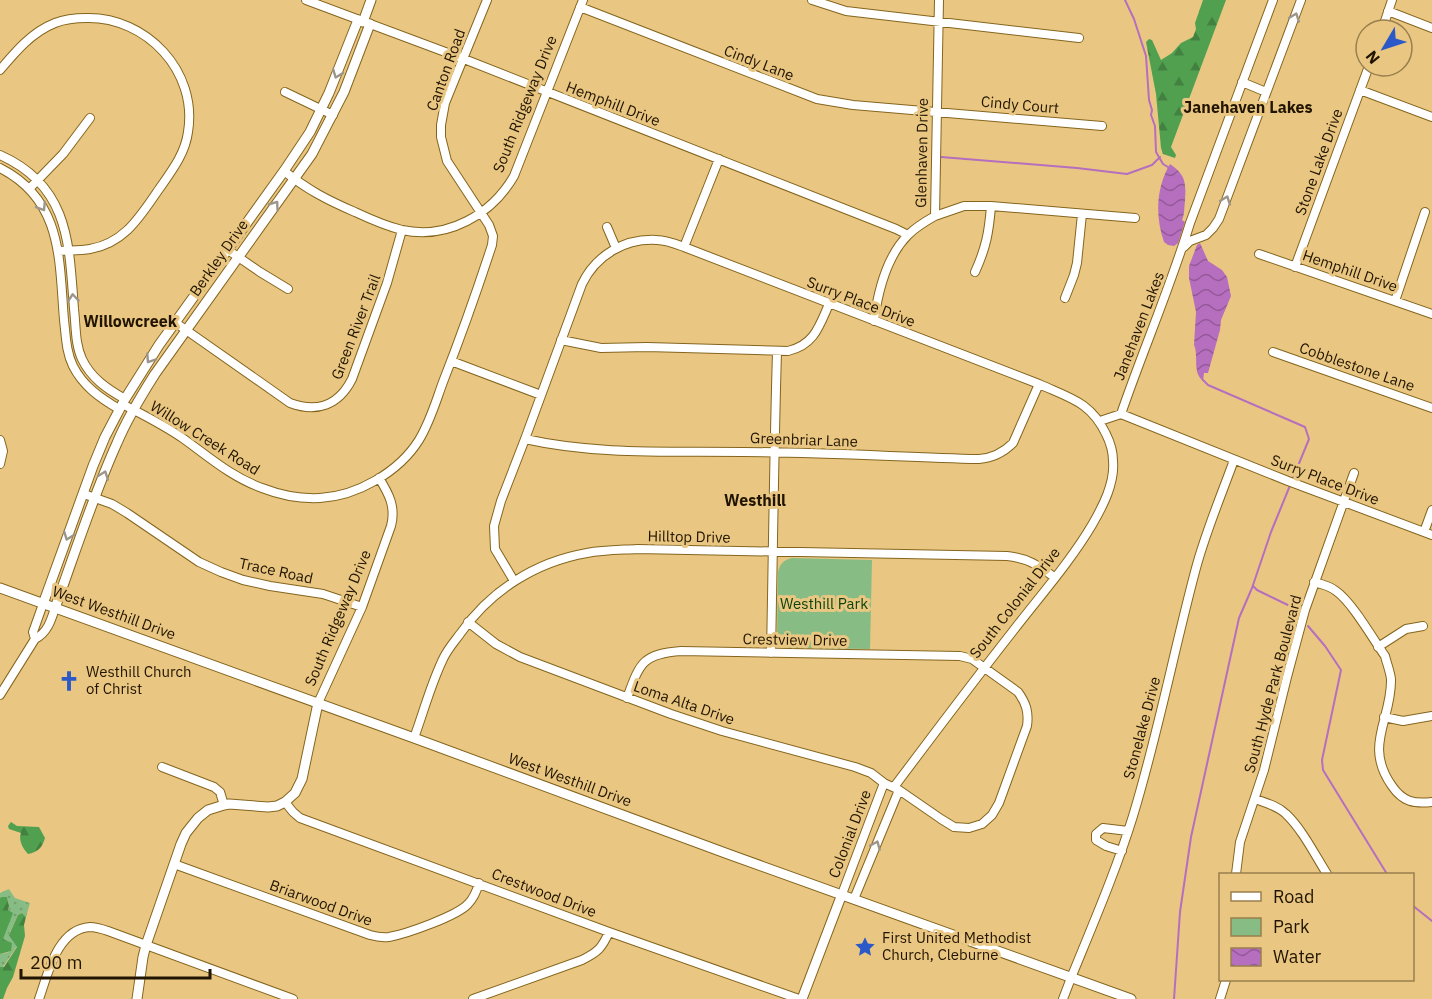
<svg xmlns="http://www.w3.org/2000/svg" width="1432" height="999" font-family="'IBM Plex Sans',sans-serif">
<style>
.grass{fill:url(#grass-dots)}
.forest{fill:url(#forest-firs)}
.park{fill:#88bc85}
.water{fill:url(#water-waves)}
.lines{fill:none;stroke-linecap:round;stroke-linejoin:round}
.stream{stroke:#b66ebe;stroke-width:2}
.minor-casing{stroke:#85651e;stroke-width:10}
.tertiary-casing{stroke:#85651e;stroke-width:11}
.minor{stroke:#fff;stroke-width:8}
.tertiary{stroke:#fff;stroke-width:9}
.oneway{stroke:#9b958c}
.labels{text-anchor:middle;stroke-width:6;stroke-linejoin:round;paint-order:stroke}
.street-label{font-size:15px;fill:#211400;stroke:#e9c782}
.park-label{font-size:15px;fill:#0a440e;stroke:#e9c782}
.poi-label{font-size:15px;fill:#211400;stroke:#e9c782;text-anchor:start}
.neighbourhood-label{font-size:16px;font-weight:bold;fill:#211400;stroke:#e9c782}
</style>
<defs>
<pattern id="grass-dots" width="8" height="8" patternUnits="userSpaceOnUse" patternTransform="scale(1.5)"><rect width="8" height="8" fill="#88bc85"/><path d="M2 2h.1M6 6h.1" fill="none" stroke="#75a171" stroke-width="1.8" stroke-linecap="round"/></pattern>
<pattern id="forest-firs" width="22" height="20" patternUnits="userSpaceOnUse" patternTransform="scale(1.5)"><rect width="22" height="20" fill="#50a050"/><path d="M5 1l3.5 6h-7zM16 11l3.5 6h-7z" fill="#428140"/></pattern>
<pattern id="water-waves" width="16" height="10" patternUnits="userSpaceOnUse" patternTransform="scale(1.5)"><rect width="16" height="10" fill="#b66ebe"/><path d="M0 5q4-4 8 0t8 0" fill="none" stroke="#945998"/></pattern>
</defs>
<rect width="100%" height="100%" fill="#e9c782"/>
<path class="grass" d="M9,889l6,9 15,5 -4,14 -4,-4 -4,2 -9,19 8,12 -14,21h-3v-13l6,-1 5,-2v-8l-8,-4 6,-33 -2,-9 -7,1v-5z"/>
<path class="forest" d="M1203,0h23l-55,147 5,8 -1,3 -12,-4 -2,-6 -5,-54 -10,-52 3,-3 3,1 9,20 11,-7 9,-10 12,-6 3,-8 -1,-6z
M11,822l6,4 22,1 6,11c-3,10 -7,14 -17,16 -5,-5 -10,-14 -7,-21l-12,-4 -1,-3z
M2,897h5l2,9 -1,4 5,3 -10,26 9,4 -1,8 -11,3v-56z
M22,913l4,4 -2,8 1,11 -12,41 -6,11 -4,11h-3v-32h4l13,-20 -8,-12 9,-20z"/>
<path class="park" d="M792,558l80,2 -2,89 -81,-1 -6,-3 -6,-8 1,-65c2,-9 6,-12 14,-14z"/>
<path class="water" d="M1170,164c16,11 16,19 15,37 -1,7 0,12 -3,19l3,2 -7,21 -4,3 -6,-1 -4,-3c-9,-26 -8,-54 6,-78z
M1200,243l8,18 14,9 5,7 4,19 -10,24 -1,10 -12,43h-4l-1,8c-11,-9 -4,-25 -9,-36l2,-33 -7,-34v-12l8,-21z"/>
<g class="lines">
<path class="stream" d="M1125,0l9,19 12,37 3,44 3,10 -1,5 4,11 1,26 7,12 5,3 1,3
M941,157l136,11 50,6 25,-9 8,-8
M1253,586l4,4 35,17
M1308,626l17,20 16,24 -19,90 1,10 64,104
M1412,905l20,16
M1174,999l6,-87 11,-75 48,-219 13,-30 19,-56 38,-93 -4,-12 -97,-42 -5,-5"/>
<g class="minor-casing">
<path id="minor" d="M306,0l158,59 432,170 12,6
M812,0l34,11 233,27
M580,7l237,92 36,6 249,21
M1388,11l44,17
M1382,30l10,-30
M0,70c16,-19 32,-38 55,-47 10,-4 21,-5 32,-5 59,-1 111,53 101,114 -3,23 -18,41 -31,60 -18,26 -33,51 -67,57 -11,2 -22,1 -32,2
M1242,82l24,10
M1360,90l72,27
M285,92l48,23
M0,155c70,31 69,90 74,154 2,17 1,35 8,50 9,19 25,30 43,40
M0,168c63,32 59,92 64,152 2,16 2,32 9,46 10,20 27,32 46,43
M284,171c24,19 43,29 71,41 15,7 31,14 47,18 46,10 90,-16 112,-54l69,-176
M29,189l34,-35 27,-36
M935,216l29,-10h27l144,12
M607,227l9,21
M684,247l35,-88
M1184,247l6,-6 16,-6 7,-7 6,-9 82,-219
M228,250l32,22 28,17
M1259,254l173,60
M1295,267l74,-201
M975,272c11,-24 14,-40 16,-66
M1065,298l9,-23 3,-12 5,-49
M1395,301l30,-89
M874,321c4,-30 12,-64 34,-86 8,-8 18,-14 27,-19l4,-216
M176,323l114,80c27,10 49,2 62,-24l35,-96 15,-53
M561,340l40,8 46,-1 141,4c26,-6 31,-24 41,-47
M1273,352l159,56
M451,361l90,34
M122,404c20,10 41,21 59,33 27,19 50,40 81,51 18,7 38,11 58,10 37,-2 79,-26 99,-58 11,-18 17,-39 24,-58 18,-46 34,-91 49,-137l1,-9 -4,-11 -42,-64 -6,-24v-12l4,-22 42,-103
M1121,414c22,-64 49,-126 69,-191l83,-223
M1100,421l21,-7 167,67 144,54
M525,439c71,16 145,12 218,13 78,0 157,5 236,7 14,-1 24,-6 34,-16l26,-59
M0,440l3,11 -3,13
M84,494l28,10 15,9 72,49 22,10 22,8 27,6 53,8 39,13
M1424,532l8,-22
M514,581l-19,-32 -1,-23 7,-25 24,-62 57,-155c14,-29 43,-46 75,-44 9,0 19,4 27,7l355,137c31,14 52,18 67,50 4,8 7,18 7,27 2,22 -10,45 -21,64 -22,37 -52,71 -79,106 -40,51 -80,104 -119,156
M1314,582c8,2 16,4 22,9 16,11 37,48 49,65 2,8 5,15 6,23 1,41 -28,66 1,107 11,16 22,18 40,16
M468,622l28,22 24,13 151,57 51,17 133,36 16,6 13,10 15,7 42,29 13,8 15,1 13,-4 10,-9 7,-12 28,-77c2,-14 -1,-23 -9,-34l-46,-33 -12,-3 -279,-5c-39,3 -41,12 -54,47
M35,639l-2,-7 10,-28
M1378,647l28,-18 17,-3
M771,653c2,-100 3,-201 6,-301
M0,695l35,-56c12,-6 16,-18 20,-31
M318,703l44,-96 29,-81c5,-19 -2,-32 -12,-48
M1384,717l19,4 29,-5
M414,738c10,-27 17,-55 30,-81 4,-8 10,-15 16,-23 30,-43 75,-72 127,-81 16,-3 33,-3 50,-4l370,7c20,2 31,9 47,21
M162,767l52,20 6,5 4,13
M1255,799c11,4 23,7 31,15 16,15 29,41 41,60
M285,802l8,10 7,6 309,114 190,67
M1122,851l-16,-5 -10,-6v-6l7,-6 25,3
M174,864l196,71c7,2 12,3 19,2 17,-3 68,-21 79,-33 6,-6 9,-14 11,-21
M1236,874l4,-32 24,-72 23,-93 18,-67 49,-137
M842,894l42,-111
M854,899l45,-109
M39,999c9,-25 18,-70 51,-72 6,0 12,2 18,4l185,68
M473,999l109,-39c16,-8 20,-12 27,-28
M1063,999l8,-21c22,-54 45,-107 62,-162 25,-82 41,-166 63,-248 10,-37 25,-72 38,-108
M1220,999l6,-19"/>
</g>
<g class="tertiary-casing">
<path id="tertiary" d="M363,22l8,-22
M0,588l414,150 314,116 403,145
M43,604l50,-138 12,-29 20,-38 34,-54 125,-174 26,-39 19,-39 29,-73
M55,608c20,-55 38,-112 62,-165 10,-24 24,-47 38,-69l157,-220 32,-62 26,-68
M137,999l6,-42 3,-12 35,-101 5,-11 12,-15 10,-8 16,-5 5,-1 39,3 9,-1 8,-4 10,-9 7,-14 16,-76
M802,999l40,-105"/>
</g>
<use href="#minor" class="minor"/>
<use href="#tertiary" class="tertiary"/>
</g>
<defs><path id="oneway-chevron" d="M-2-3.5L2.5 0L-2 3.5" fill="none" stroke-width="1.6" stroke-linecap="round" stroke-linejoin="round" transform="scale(1.5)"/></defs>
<g class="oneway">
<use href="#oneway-chevron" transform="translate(1295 17) rotate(-69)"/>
<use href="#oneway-chevron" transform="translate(337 74) rotate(111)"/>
<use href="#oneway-chevron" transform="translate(1226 200) rotate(-70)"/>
<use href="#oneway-chevron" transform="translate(275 205) rotate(-55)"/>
<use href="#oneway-chevron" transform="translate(42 207) rotate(58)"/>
<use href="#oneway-chevron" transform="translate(73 298) rotate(-95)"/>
<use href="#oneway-chevron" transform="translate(150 359) rotate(124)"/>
<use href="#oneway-chevron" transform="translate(104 475) rotate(-69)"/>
<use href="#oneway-chevron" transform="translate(68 536) rotate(110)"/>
<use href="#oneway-chevron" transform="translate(876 845) rotate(-67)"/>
</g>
<defs>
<g id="church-bare" transform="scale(1.62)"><path d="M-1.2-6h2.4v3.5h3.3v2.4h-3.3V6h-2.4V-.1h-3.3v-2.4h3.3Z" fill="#2b5ac8" stroke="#e9c782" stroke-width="2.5" paint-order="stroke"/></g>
<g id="sight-bare" transform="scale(1.62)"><path d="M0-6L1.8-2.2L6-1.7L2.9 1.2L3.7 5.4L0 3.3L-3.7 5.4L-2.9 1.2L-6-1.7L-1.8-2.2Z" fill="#2b5ac8" stroke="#e9c782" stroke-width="2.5" paint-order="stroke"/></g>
</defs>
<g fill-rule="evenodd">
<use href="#church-bare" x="69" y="681"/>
<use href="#sight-bare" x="865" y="947"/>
</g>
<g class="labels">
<g class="street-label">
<text transform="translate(759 63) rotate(21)" y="5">Cindy Lane</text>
<text transform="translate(446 70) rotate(-70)" y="5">Canton Road</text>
<text transform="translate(525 104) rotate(-68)" y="5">South Ridgeway Drive</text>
<text transform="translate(613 104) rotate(21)" y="5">Hemphill Drive</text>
<text transform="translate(1020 105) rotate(5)" y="5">Cindy Court</text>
<text transform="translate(922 153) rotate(-89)" y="5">Glenhaven Drive</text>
<text transform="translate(1319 162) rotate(-70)" y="5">Stone Lake Drive</text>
<text transform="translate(219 258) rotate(-55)" y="5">Berkley Drive</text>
<text transform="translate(1350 271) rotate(19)" y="5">Hemphill Drive</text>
<text transform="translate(861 302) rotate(21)" y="5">Surry Place Drive</text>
<text transform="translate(1139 326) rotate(-69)" y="5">Janehaven Lakes</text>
<text transform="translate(356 327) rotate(-69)" y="5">Green River Trail</text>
<text transform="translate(1357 367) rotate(19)" y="5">Cobblestone Lane</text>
<text transform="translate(205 438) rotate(32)" y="5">Willow Creek Road</text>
<text transform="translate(804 440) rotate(2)" y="5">Greenbriar Lane</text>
<text transform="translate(1325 480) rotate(21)" y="5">Surry Place Drive</text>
<text transform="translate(689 537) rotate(1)" y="5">Hilltop Drive</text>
<text transform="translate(276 571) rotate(12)" y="5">Trace Road</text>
<text transform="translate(1015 603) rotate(-52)" y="5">South Colonial Drive</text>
<text transform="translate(114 613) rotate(20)" y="5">West Westhill Drive</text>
<text transform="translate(338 618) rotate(-67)" y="5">South Ridgeway Drive</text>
<text transform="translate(795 640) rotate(1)" y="5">Crestview Drive</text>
<text transform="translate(1273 684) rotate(-75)" y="5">South Hyde Park Boulevard</text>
<text transform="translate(684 703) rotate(19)" y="5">Loma Alta Drive</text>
<text transform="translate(1142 728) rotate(-75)" y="5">Stonelake Drive</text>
<text transform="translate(570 780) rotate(20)" y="5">West Westhill Drive</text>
<text transform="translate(850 834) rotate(-69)" y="5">Colonial Drive</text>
<text transform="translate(544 893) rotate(21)" y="5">Crestwood Drive</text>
<text transform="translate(321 903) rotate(20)" y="5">Briarwood Drive</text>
</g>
<g class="park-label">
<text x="824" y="609">Westhill Park</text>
</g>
<g class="poi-label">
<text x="86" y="677">Westhill Church<tspan x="86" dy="17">of Christ</tspan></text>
<text x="882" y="943">First United Methodist<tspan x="882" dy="17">Church, Cleburne</tspan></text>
</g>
<g class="neighbourhood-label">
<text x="1248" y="113">Janehaven Lakes</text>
<text x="130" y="327">Willowcreek</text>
<text x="755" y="506">Westhill</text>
</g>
</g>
<rect x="1219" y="873" width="195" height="108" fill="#e9c782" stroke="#997f4e" stroke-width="1.5"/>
<rect x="1231" y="892" width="30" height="9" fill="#ffffff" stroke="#997f4e" stroke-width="1.5"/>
<text x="1273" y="903" font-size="18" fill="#211400">Road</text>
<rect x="1231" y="918" width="30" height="18" fill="#88bc85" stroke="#997f4e" stroke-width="1.5"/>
<text x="1273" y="933" font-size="18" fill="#211400">Park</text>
<rect x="1231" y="948" width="30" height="18" fill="url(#water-waves)" stroke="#997f4e" stroke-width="1.5"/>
<text x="1273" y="963" font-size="18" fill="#211400">Water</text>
<g transform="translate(1384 48) rotate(231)"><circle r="28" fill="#e9c782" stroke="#997f4e" stroke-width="1.5"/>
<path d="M0-4.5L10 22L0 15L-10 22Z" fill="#2b5ac8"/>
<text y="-9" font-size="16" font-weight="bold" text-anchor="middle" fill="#211400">N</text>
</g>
<path d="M21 969v9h189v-9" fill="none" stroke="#211400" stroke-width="3"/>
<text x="30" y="969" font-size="18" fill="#211400" stroke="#e9c782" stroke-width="4.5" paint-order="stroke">200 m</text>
</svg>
